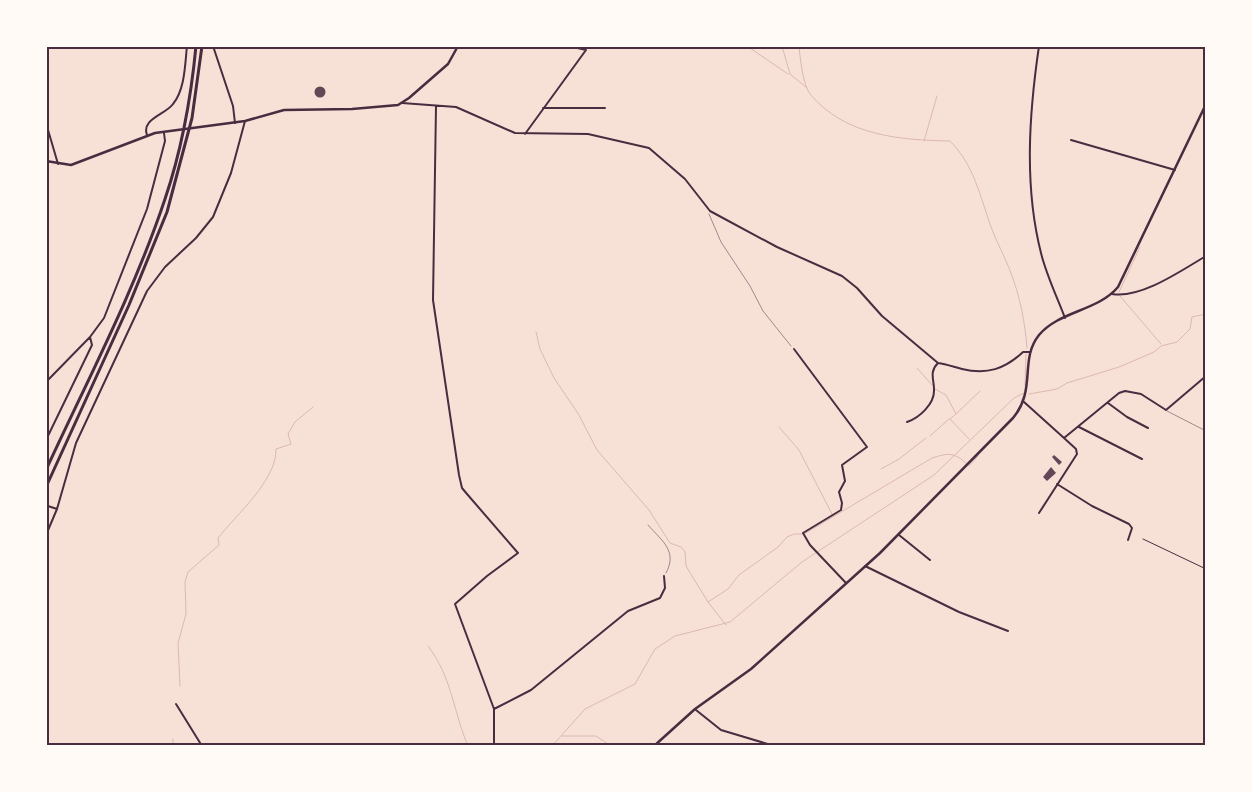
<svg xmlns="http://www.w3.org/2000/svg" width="1252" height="792" font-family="'Varela Round',sans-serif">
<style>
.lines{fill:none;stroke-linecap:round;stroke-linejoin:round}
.stream{stroke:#dcb8b0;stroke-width:1}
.building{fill:#644757}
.path{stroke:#4a2c40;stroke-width:0.5}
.service{stroke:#4a2c40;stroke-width:0.5}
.pedestrian{stroke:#4a2c40;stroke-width:1}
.minor{stroke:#4a2c40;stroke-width:2}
.tertiary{stroke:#4a2c40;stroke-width:2.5}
.motorway{stroke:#4a2c40;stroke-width:3}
.neatline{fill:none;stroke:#4a2c40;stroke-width:2}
</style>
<rect width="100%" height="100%" fill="#f7e1d7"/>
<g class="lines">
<path class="stream" d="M747,46l41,28
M782,46l8,28 17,14
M799,46c1,12 4,39 11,48 35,42 90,46 140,47 24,24 30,55 41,86 6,16 14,30 20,46 9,24 14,49 16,75
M924,141l13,-45
M1119,292l21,-45
M1120,296l41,48
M536,332l4,17 14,29 25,37 18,35 52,60 21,33 11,4 4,5 1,14 22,36
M917,368l16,18
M1025,385l1,-31
M935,389l11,6 10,19 -6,5 19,20
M1029,394l28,-5 10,-6 52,-16 35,-15 7,-6 16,-4 13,-13 2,-12 14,-3
M956,414l24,-23
M779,427l20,23 34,66
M930,436l19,-17
M969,466l9,-10
M881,469l18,-10 27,-21
M726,625l-18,-23 20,-13 11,-14 39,-28 9,-10 7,-3h10l128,-76c16,-5 21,-6 34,5
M428,646c24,31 25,65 40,100
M180,686l-2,-43 8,-29 -1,-32 3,-10 31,-27 -1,-7c18,-23 59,-58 58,-89l15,-5 -3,-10 7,-12 18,-15
M562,736h34l15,10
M173,746v-7
M552,746l33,-37 50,-25 20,-35 20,-13 55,-14 72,-60 132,-87 80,-77 10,-5"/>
</g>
<path class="building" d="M314.5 92a5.5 5.5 0 1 1 11 0a5.5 5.5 0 1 1-11 0Z
M1054,455l8,7 -3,3 -7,-8z
M1051,467l5,6 -9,8 -4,-4z"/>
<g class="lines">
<path class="path" d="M709,214l12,28 29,44 13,25 28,35
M648,525c14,16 30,26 18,48"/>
<path class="service" d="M1167,411l39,20"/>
<path class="pedestrian" d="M1143,539l63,30"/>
<path class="minor" d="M213,46l20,60 2,17
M1039,46c-10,68 -15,140 2,207 5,21 16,44 24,65
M402,103l54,4 59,26 73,1 61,14 36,31 25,32 67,36 65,29 15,12 25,28 56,47
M436,106l-3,194 26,175 3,13 5,6 51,59 -31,23 -32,28 39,105
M543,108h62
M46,123l12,41
M525,134l61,-84 -17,-4
M147,135c-6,-16 18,-20 26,-31 12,-14 12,-40 14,-58
M1071,140l104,30
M1112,294c29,5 70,-24 94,-38
M794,349l73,98 -25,18 3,16 -6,11 3,11 -1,7 -38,23 7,12 36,38
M938,363c8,1 16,4 24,6 25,6 43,0 61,-17h7
M46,382l44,-45 14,-19 43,-109 18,-68 -1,-8
M1024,402l40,36 55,-45 6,-2 16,3 25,16 40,-34
M1108,403l19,14 21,11
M907,422c12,-4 28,-18 27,-33 0,-10 -5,-17 4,-26
M1079,427l63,32
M46,440l46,-95 -2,-8
M1057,484l35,22 37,18 3,4 -4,12
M57,509l19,-66 71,-152 18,-24 31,-29 17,-21 18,-44 14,-52
M1039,513l38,-59 -1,-5 -12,-11
M46,535l11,-26 -9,-3
M899,535l31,25
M865,566l94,46 49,19
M176,704l26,42
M696,710l25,20 50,15
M494,746v-37l37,-19 97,-79 32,-13 5,-10 -1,-12"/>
<path class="tertiary" d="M46,161l25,4 84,-32 90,-12 39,-11 68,-1 46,-4 11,-7 39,-34 10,-18
M654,746l41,-37 56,-40 129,-116 133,-135c24,-29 6,-58 26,-83 20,-24 59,-24 79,-48l88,-183"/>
<path class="motorway" d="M46,470c41,-89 88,-178 119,-271 17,-50 26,-101 31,-153
M46,487l83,-182 38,-93 25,-94 10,-72"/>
</g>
<rect width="1252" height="792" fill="none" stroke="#fffaf5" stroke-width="95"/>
<rect x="48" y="48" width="1156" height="696" class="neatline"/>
</svg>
